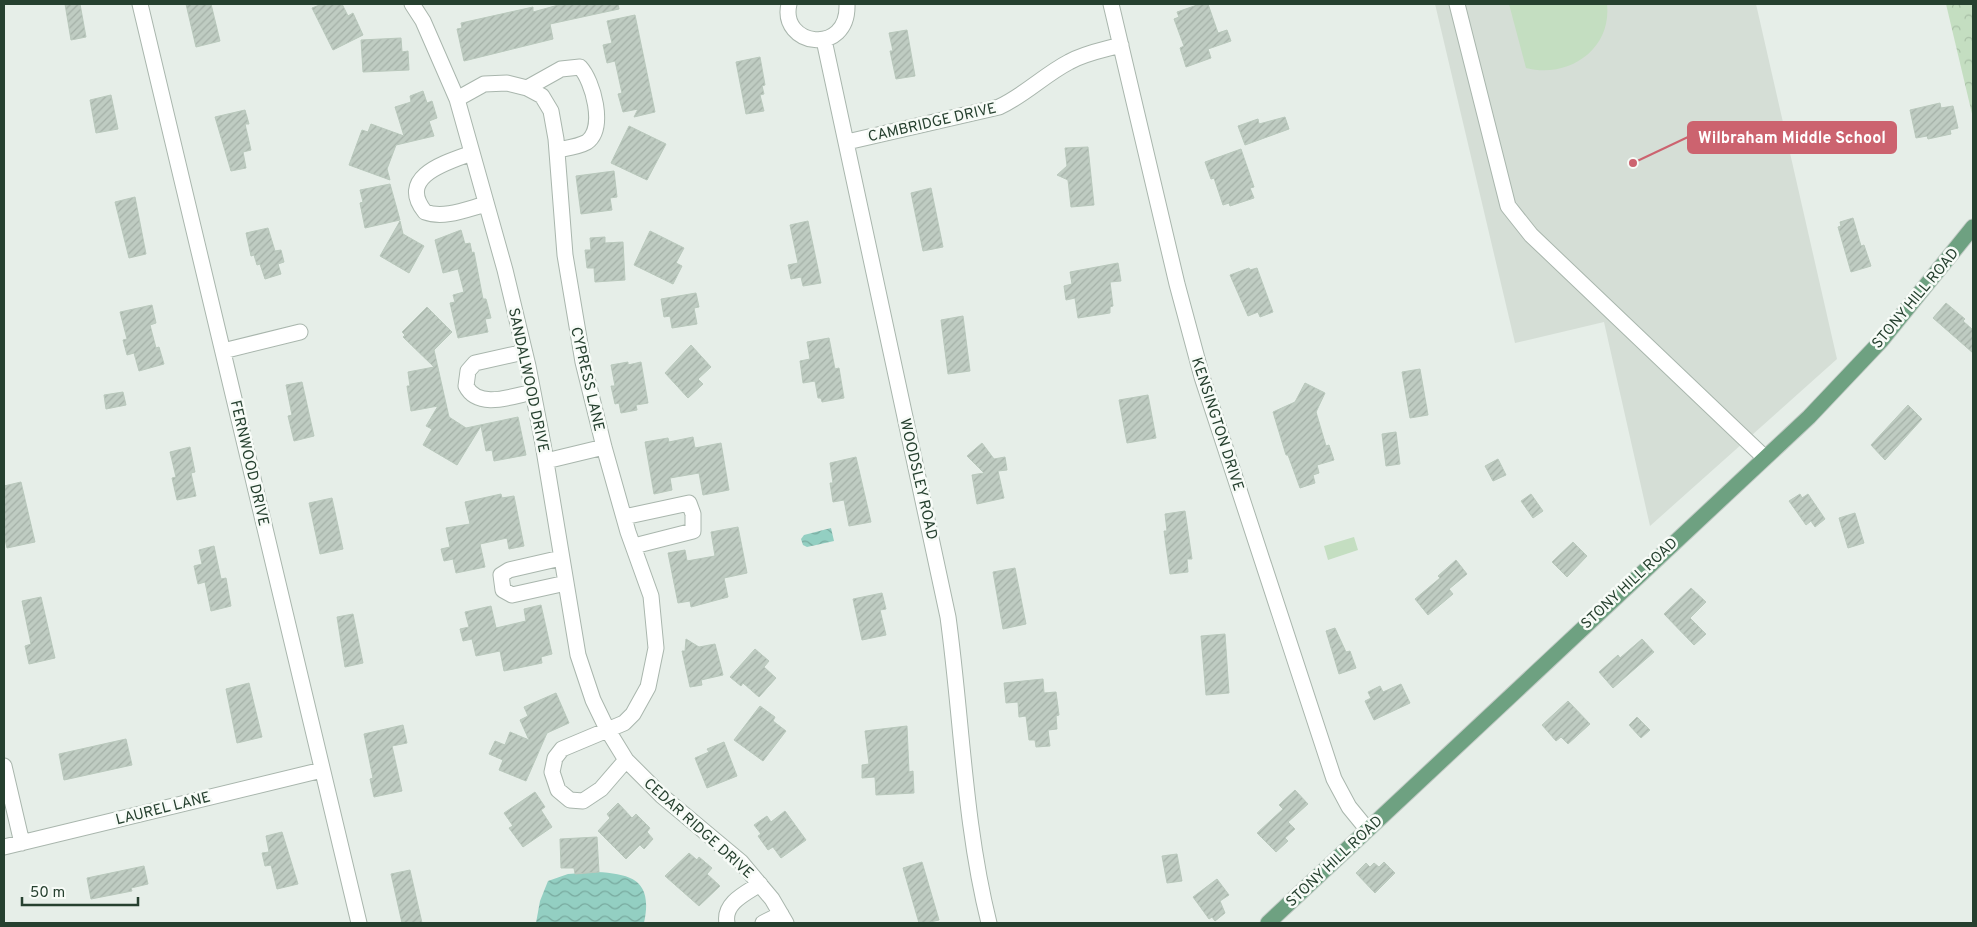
<svg xmlns="http://www.w3.org/2000/svg" width="1977" height="927" font-family="Overpass,sans-serif">
<style>
.built{fill:#d5ded6}
.park{fill:url(#park-crowns)}
.garden{fill:#c4dec1}
.water{fill:url(#water-waves)}
.building{fill:url(#building-hatch);stroke:#b9c8bc}
.lines{fill:none;stroke-linecap:round;stroke-linejoin:round}
.minor-casing{stroke:#a9b6ad;stroke-width:17}
.major-casing{stroke:#c2cac5;stroke-width:17}
.minor{stroke:#fff;stroke-width:15}
.major{stroke:#6ea181;stroke-width:15}
.labels{text-anchor:middle;stroke-width:5;stroke-linejoin:round;paint-order:stroke}
.street-label{font-size:15px;fill:#26402f;stroke:#f7fbf7}
.leader{fill:none;stroke:#cc636f;stroke-width:2}
.callout-dot{fill:#cc636f;stroke:#f7fbf7;stroke-width:2}
.callout{fill:#cc636f;stroke:#cc636f;stroke-width:2}
.callout-label{font-size:16px;text-anchor:middle;font-weight:bold;fill:#fff}
</style>
<defs>
<pattern id="park-crowns" width="20" height="18" patternUnits="userSpaceOnUse" patternTransform="scale(1.25)"><rect width="20" height="18" fill="#c4dec1"/><path d="M2 6a3 3 0 1 1 6 0M12 15a3 3 0 1 1 6 0" fill="none" stroke="#a8c0a6"/></pattern>
<pattern id="water-waves" width="16" height="10" patternUnits="userSpaceOnUse" patternTransform="scale(1.25)"><rect width="16" height="10" fill="#93cfc2"/><path d="M0 5q4-4 8 0t8 0" fill="none" stroke="#78a99e"/></pattern>
<pattern id="building-hatch" width="6" height="6" patternUnits="userSpaceOnUse" patternTransform="scale(1.25)"><rect width="6" height="6" fill="#bfccc2"/><path d="M-1 1l2-2M0 6l6-6M5 7l2-2" fill="none" stroke="#a4b0a7"/></pattern>
</defs>
<rect width="100%" height="100%" fill="#e6eee8"/>
<path class="built" d="M1435,4h321l81,355 -187,167 -46,-204 -89,21z"/>
<path class="park" d="M1946,4h27v114z"/>
<path class="garden" d="M1509,4h98c5,46 -39,75 -81,64z
M1354,537l4,13 -30,10 -4,-14z"/>
<path class="water" d="M831,528l3,13 -27,6 -4,-2 -2,-6 3,-4z
M597,872c36,2 56,9 47,51h-108l4,-22 8,-20 20,-7z"/>
<path class="building" d="M65,4h15l6,33 -15,3z
M186,4h25l9,37 -24,6z
M322,4h20l6,12 5,-3 10,22 -30,15 -21,-42z
M562,4h56l1,5 -69,15 3,15 -89,22 -7,-32 5,-1 -1,-5 72,-16v5z
M1200,4h8l10,29 9,-3 4,11 -23,8 3,9 -25,9 -6,-19 4,-2 -10,-27 5,-2 -2,-5z
M635,15l20,97 -21,5 4,-8 -15,3 -5,-18 4,-1 -7,-32 -8,2 -4,-18 9,-2 -5,-22z
M907,30l8,46 -19,3 -6,-28h3l-4,-18z
M401,38l1,14 6,-1 1,19 -46,2 -2,-32z
M760,57l5,28 -3,1 2,8 -4,1 4,16 -18,3 -10,-52z
M423,91l4,12 5,-2 5,17 -8,3 5,15 -38,9 -9,24 3,11 -41,-15 13,-35 6,2 3,-8 33,12 -9,-29 16,-5 -1,-6z
M111,95l7,34 -22,4 -6,-33z
M1940,103l1,5 12,-2 5,22 -8,2 1,4 -23,5 -1,-3 -11,2 -6,-28z
M245,110l4,14h-4l6,26 -8,2 3,16 -15,3 -16,-54z
M1285,117l4,12 -44,16 -7,-19 20,-7 1,5z
M629,126l37,18 -19,36 -36,-17z
M1088,147l6,58 -23,2 -3,-27 -11,-5 10,-9 -2,-18z
M1241,149l13,38 -4,1 4,10 -24,8 -1,-3 -6,2 -9,-27 -3,1 -6,-17z
M614,171l3,26 -7,1 2,12 -31,4 -5,-38z
M390,184l10,36 -35,8 -5,-25 3,-1 -3,-12z
M931,188l12,59 -20,4 -12,-58z
M135,197l11,57 -17,4 -14,-56z
M1853,218l8,28 3,-1 7,21 -20,6 -13,-45 3,-1 -1,-4z
M400,221l3,13 21,12 -15,27 -29,-17z
M808,221l13,62 -18,3 -2,-9 -10,2 -3,-14 10,-2 -8,-38z
M268,228l7,23 6,-1 3,12 -6,2 3,10 -16,5 -5,-15 -3,1 -3,-10 -3,1 -5,-23z
M461,230l4,14 5,-1 2,10 2,-1 9,47h3l5,19 -6,1 3,13 -30,6 -8,-35 5,-1 -2,-7 11,-3 -6,-23 -15,4 -8,-33z
M650,231l34,17 -8,15 6,3 -9,18 -39,-19z
M605,237v6l18,-1 2,38 -30,2 -1,-14h-7l-2,-18h6l-1,-12z
M1118,263l3,18 -11,1 3,24 -3,1v6l-32,5 -3,-20 -9,2 -2,-14 8,-2 -2,-12z
M1249,268l1,2 7,-2 16,44 -13,5 -2,-5 -10,4 -18,-41z
M696,293l3,14 -5,1 3,16 -25,4 -2,-12 -6,1 -3,-18z
M1946,303l19,16 -2,2 10,9v23l-40,-35z
M152,305l4,18 -6,2 6,23 3,-1 5,17 -25,7 -5,-18 -7,2 -4,-15 4,-1 -7,-27z
M427,307l25,25 -18,18 15,67 17,11 52,-11 8,38 -32,6 -2,-11 -6,1 -5,-25 -24,39 -34,-20 9,-16 -6,-3 12,-20 -27,5 -4,-25h3l-2,-14 26,-5 -31,-30 2,-2 -3,-3z
M963,316l7,55 -22,3 -7,-54z
M829,338l6,31 4,-1 5,30 -22,4 -1,-4h-3l-3,-17 -12,2 -3,-22 10,-2 -3,-17z
M691,345l20,22 -13,12 5,5 -15,14 -23,-25z
M628,362v3l13,-3 7,41 -12,2 1,5 -16,3 -2,-10 -4,1 -4,-18h4l-4,-21z
M1420,369l8,46 -18,3 -8,-46z
M302,382l12,54 -20,5 -6,-25 4,-1 -6,-30z
M1305,383l20,10 -9,19 10,34 3,-1 5,15 -17,5 2,8 -6,2 2,8 -15,5 -12,-33h-2l-13,-43 22,-10z
M123,392l3,13 -20,4 -2,-14z
M1148,395l8,43 -29,5 -8,-43z
M1908,405l14,14 -37,41 -14,-15z
M1396,432l4,32 -14,2 -4,-32z
M693,437l2,11 26,-5 8,47 -26,5 -4,-22 -29,5 2,12 -18,4 -9,-52 23,-4 1,4z
M982,443l12,16 11,-2 2,13 -9,1 6,27 -27,6 -5,-29 12,-2 -17,-17z
M190,447l5,25 -4,1 5,23 -19,4 -5,-22 4,-1 -6,-25z
M856,457l15,65 -22,4 -5,-26 -11,2 -3,-19h3l-3,-20z
M1498,459l8,16 -13,6 -8,-15z
M21,482l14,60 -28,6 -3,-13v-49z
M501,494l1,4 12,-2 10,50 -15,3 -2,-11 -27,6 5,23 -29,6 -3,-14 -9,2 -3,-12 9,-2 -4,-19 24,-4 -5,-22z
M1531,494l12,17 -10,7 -12,-17z
M1800,494l2,4 6,-4 17,25 -10,8 -4,-6 -5,4 -17,-24z
M332,498l11,51 -23,5 -11,-51z
M1185,511l7,48h-5l1,13 -18,2 -6,-43h3l-2,-17z
M1855,513l9,30 -16,5 -9,-30z
M738,527l9,46 -23,5 4,19 -37,10 -1,-6 -12,2 -10,-50 17,-3 2,11 28,-5 -4,-24z
M1573,542l14,14 -20,21 -15,-15z
M214,546l7,33 5,-1 5,28 -20,5 -6,-29 -7,2 -4,-18 8,-2 -3,-14z
M1456,560l11,14 -18,15 4,5 -25,21 -13,-16 25,-21 -2,-2z
M1015,568l11,56 -23,5 -10,-57z
M1691,588l15,14 -16,16 16,16 -12,11 -30,-31z
M882,593l4,16 -6,1 6,25 -24,5 -9,-41z
M41,597l14,61 -26,6 -4,-18 6,-2 -9,-43z
M541,605l11,49 -11,3 1,6 -38,8 -4,-20 -24,5 -4,-17 -9,2 -3,-12 9,-2 -4,-15 26,-6 5,22 30,-7 -2,-12z
M353,614l10,49 -18,4 -8,-50z
M1335,628l11,24 4,-1 6,17 -17,6 -13,-43z
M1225,634l4,59 -23,2 -5,-59z
M686,639l13,8 16,-3 8,31 -22,5 1,5 -12,2 -8,-36h3z
M1642,639l12,13 -41,36 -14,-16 19,-17 2,3z
M755,649l14,12 -5,6 12,11 -17,19 -16,-14 -2,3 -11,-9z
M1043,679l1,14 12,-1 3,23 -3,1 1,13 -9,1 2,16 -14,1 -1,-7h-6l-3,-24 -7,1 -1,-15 -12,1 -2,-20z
M249,683l13,54 -25,6 -11,-54z
M1401,684l9,19 -36,17 -9,-19 6,-3 -3,-6 12,-6 3,6z
M556,693l13,30 -22,10 -21,48 -27,-11 4,-10 -14,-6 6,-13 10,4 5,-13 19,8 -9,-20 8,-4 -4,-9z
M1568,701l22,23 -22,20 -7,-7 -5,4 -14,-16z
M760,706l15,11 -2,4 13,10 -23,30 -29,-21z
M1637,717l13,13 -9,8 -12,-13z
M403,725l4,18 -15,3 10,45 -28,6 -4,-18 3,-1 -9,-44z
M907,726l2,46 4,-1 1,22 -38,2 -1,-18 -13,1v-13l7,-1 -4,-33z
M126,739l6,26 -68,15 -5,-26z
M724,742l13,34 -30,12 -12,-30 14,-6 -2,-3z
M1295,790l13,14 -20,18 7,7 -10,9 3,3 -12,11 -19,-19 26,-24 -4,-4z
M535,792l10,15 -4,3 11,17 -29,20 -14,-19 4,-2 -9,-13z
M618,803l14,15 4,-4 14,14 -3,4 6,7 -9,10 -4,-4 -14,14 -28,-28 12,-13 -3,-4z
M785,811l21,29 -25,18 -8,-11 -5,3 -10,-14 3,-2 -7,-9 13,-9 4,6z
M282,832l16,52 -21,5 -6,-24 -6,1 -3,-13 7,-1 -3,-16z
M597,837l2,35 -24,2 -1,-6h-13l-1,-29z
M689,853l8,7 2,-3 13,11 -5,6 13,12 -21,20 -34,-30z
M1177,854l5,27 -15,2 -5,-27z
M922,862l17,58 -13,3h-7l-16,-55z
M1384,862l11,11 -20,20 -19,-20 10,-10 4,4 4,-4 5,4z
M144,866l4,18 -17,4 1,3 -41,8 -4,-21z
M410,870l12,53h-20l-11,-49z
M1217,879l12,16 -9,6 5,12 -10,8 -3,-4 -3,2 -16,-22z"/>
<g class="lines">
<g class="minor-casing">
<path id="minor" d="M140,4l219,919
M412,4l11,17 34,78 48,171 23,96 15,78 35,211 15,45 14,29 19,31 36,36 79,66 31,37 14,24
M789,4c-10,42 60,53 58,0
M1111,4l66,280 25,93 132,402 15,28 18,22
M1457,4l51,202 23,29 233,222
M824,40l124,577c14,102 16,206 41,306
M527,88l34,-19 19,-2c13,14 26,61 7,75 -9,5 -20,6 -30,8
M457,99l27,-15 23,-1 20,5 15,8 9,15 5,28 9,116 18,107 21,85 24,85 23,64 5,52 -8,39 -15,27 -9,9 -62,26 -7,9 -3,14 6,18 12,10 13,1 18,-12 25,-29
M847,142l152,-35c26,-12 45,-32 70,-45 16,-9 34,-12 52,-17
M472,153c-24,9 -76,23 -47,59 19,7 42,-3 61,-8
M223,351l77,-19
M524,352l-49,11 -7,8 -2,15c12,24 47,10 67,6
M546,461l58,-14
M624,517l65,-14 4,11v17l-59,15
M561,558l-52,12 -8,5 2,15 9,5 54,-12
M4,766l18,77
M4,847l318,-77
M727,923c-4,-20 19,-30 33,-39
M763,923l18,-9"/>
</g>
<g class="major-casing">
<path id="major" d="M1268,923l541,-506 72,-76 92,-114"/>
</g>
<use href="#minor" class="minor"/>
<use href="#major" class="major"/>
</g>
<g class="labels">
<g class="street-label">
<text transform="translate(932 122) rotate(-13)" y="5">CAMBRIDGE DRIVE</text>
<text transform="translate(1915 298) rotate(-50)" y="5">STONY HILL ROAD</text>
<text transform="translate(588 379) rotate(77)" y="5">CYPRESS LANE</text>
<text transform="translate(529 380) rotate(78)" y="5">SANDALWOOD DRIVE</text>
<text transform="translate(1218 424) rotate(72)" y="5">KENSINGTON DRIVE</text>
<text transform="translate(250 463) rotate(77)" y="5">FERNWOOD DRIVE</text>
<text transform="translate(919 479) rotate(77)" y="5">WOODSLEY ROAD</text>
<text transform="translate(1629 583) rotate(-43)" y="5">STONY HILL ROAD</text>
<text transform="translate(163 808) rotate(-14)" y="5">LAUREL LANE</text>
<text transform="translate(699 828) rotate(42)" y="5">CEDAR RIDGE DRIVE</text>
<text transform="translate(1334 861) rotate(-43)" y="5">STONY HILL ROAD</text>
</g>
</g>
<path class="leader" d="M1633 163L1688 137"/>
<circle class="callout-dot" cx="1633" cy="163" r="5"/>
<rect class="callout" x="1688" y="122" width="208" height="31" rx="5"/>
<g class="callout-label">
<text x="1792" y="143">Wilbraham Middle School</text>
</g>
<rect width="1977" height="927" fill="none" stroke="#26402f" stroke-width="10"/>
<path d="M22 897v8h116v-8" fill="none" stroke="#26402f" stroke-width="2.5"/>
<text x="30" y="897" font-size="15" fill="#26402f" stroke="#f7fbf7" stroke-width="4" paint-order="stroke">50 m</text>
</svg>
